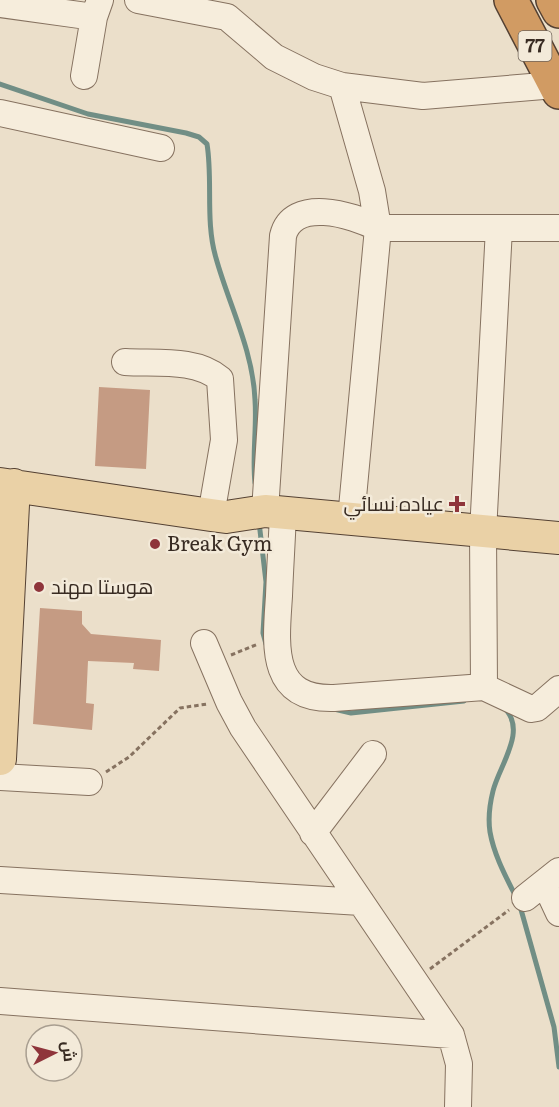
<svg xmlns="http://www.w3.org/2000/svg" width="559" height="1107" font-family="Literata,Cairo,serif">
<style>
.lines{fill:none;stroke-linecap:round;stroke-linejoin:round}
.stream{stroke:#718e85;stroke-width:5}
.building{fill:#c59b83}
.minor-casing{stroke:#867260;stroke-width:28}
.major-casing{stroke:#544133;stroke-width:34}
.highway-casing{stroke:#544133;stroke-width:36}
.path{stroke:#867260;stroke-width:3;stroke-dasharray:4.5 3;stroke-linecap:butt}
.minor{stroke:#f6eddc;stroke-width:26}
.major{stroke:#ead1a6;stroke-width:32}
.highway{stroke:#d19b63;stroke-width:33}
.poi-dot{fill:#8f353b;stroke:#f3ead9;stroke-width:2}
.labels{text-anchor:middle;stroke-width:5;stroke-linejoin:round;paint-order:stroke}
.shield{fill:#f3ead9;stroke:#706459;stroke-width:1.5}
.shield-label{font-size:18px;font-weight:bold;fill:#382b22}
.poi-label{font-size:20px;fill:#382b22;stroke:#f3ead9;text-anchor:start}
</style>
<rect width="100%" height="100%" fill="#ebdfca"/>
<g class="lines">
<path class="stream" d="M0,84l88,30 98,19 13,4 8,7c6,37 -2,77 9,114 13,47 37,92 39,142 2,28 -3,55 0,83
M259,522l7,60 -3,51 3,11
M504,708c24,22 -5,58 -11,83 -3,12 -5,28 -3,41 4,23 16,45 26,65
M334,709l17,4 113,-12
M520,906l34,121 5,40"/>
</g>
<path class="building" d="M99,387l51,3 -4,79 -51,-3z
M40,608l42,3v13l9,10 70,6 -2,31 -26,-2 1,-6 -46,-2 -2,42 8,1 -2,26 -59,-6z"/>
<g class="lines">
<g class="minor-casing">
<path id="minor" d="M138,0l89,17 47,40 40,20 28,9 81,10 132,-11
M0,4l94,13
M84,76l10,-59 6,-17
M342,86l30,105 6,37 -27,291
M0,113l161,35
M125,362c30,2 71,-4 95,17l4,61 -13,75
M265,511l18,-275c9,-39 69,-22 95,-8h181
M283,513c-1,27 -3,55 -4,83 -3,47 -11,104 55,102l150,-11 47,22 6,-1 22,-19
M204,643l25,59 14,26 208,307 8,29 -1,43
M484,687l-1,-155 16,-304
M0,777l89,5
M313,833l60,-79
M0,880l361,22
M545,883l14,30
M525,898l34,-27
M0,1001l451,34"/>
</g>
<g class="major-casing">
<path id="major" d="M0,484l211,31 15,2 39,-6 294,27
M0,759l14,-274"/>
</g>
<g class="highway-casing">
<path id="highway" d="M511,0l48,92
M553,0l6,11"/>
</g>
<path class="path" d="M231,655l27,-11
M106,772l23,-15 51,-49 27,-4
M430,969l79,-59"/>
<use href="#minor" class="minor"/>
<use href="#major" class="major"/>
<use href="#highway" class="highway"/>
</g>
<g class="poi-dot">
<path d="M454 495h6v6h6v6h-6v6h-6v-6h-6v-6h6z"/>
<circle cx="155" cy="544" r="6"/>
<circle cx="39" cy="587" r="6"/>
</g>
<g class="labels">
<rect class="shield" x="518.5" y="31" width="33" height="30" rx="4.5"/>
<g class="shield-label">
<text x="535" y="52">77</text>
</g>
<g class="poi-label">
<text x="444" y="511" text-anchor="end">عياده نسائي</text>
<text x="167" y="551">Break Gym</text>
<text x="51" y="594">هوستا مهند</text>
</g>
</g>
<g transform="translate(54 1053) rotate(84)"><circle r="28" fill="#f3ead9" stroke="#a89e90" stroke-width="1.5"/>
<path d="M0-4.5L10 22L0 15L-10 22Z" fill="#8f353b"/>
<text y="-9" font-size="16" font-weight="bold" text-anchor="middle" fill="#382b22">ش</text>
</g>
</svg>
